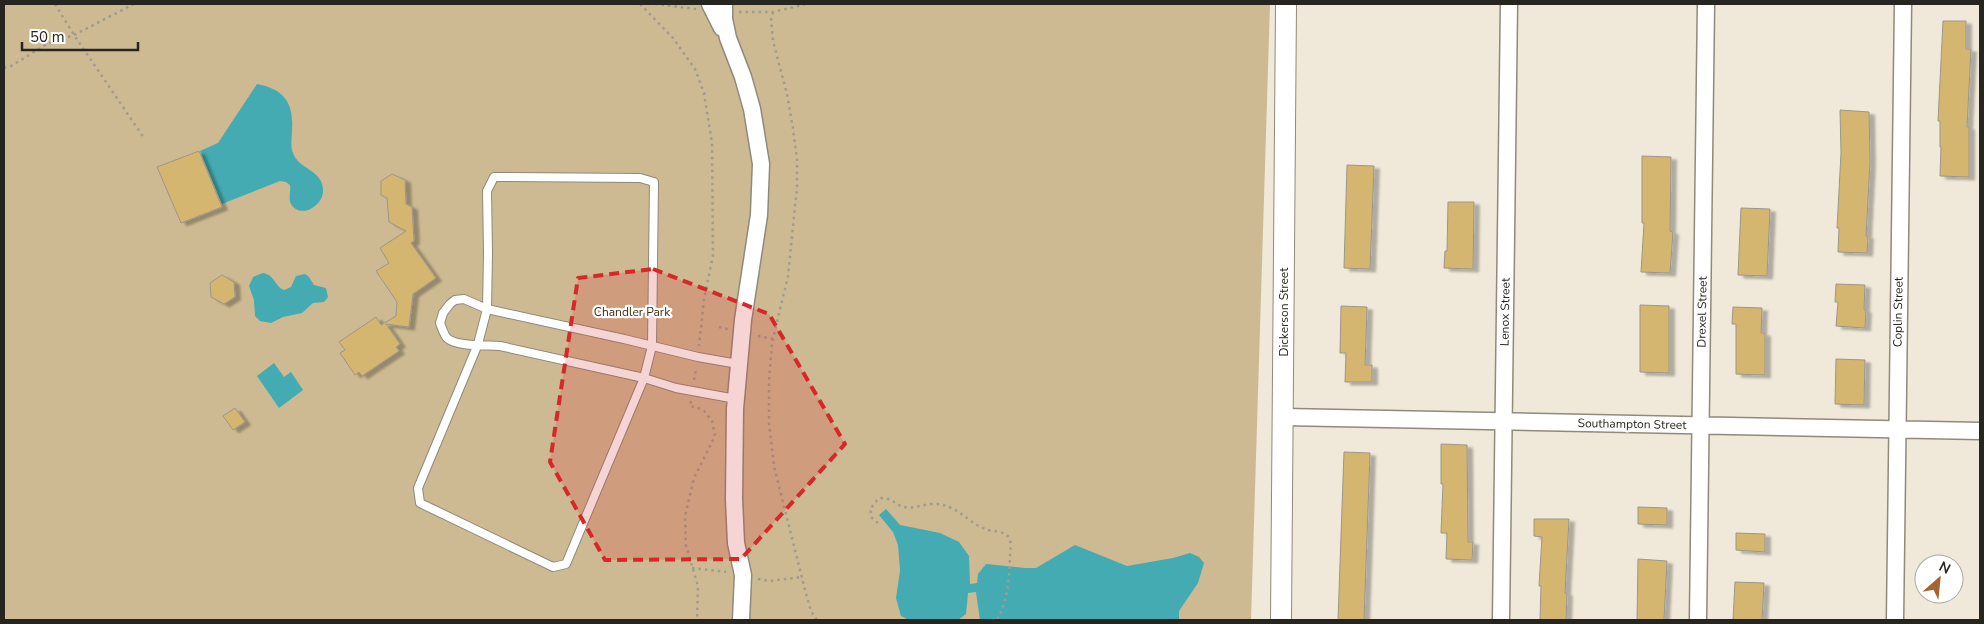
<svg xmlns="http://www.w3.org/2000/svg" width="1984" height="624" font-family="'Nunito Sans',sans-serif">
<style>
.green{fill:#cdba93}
.water{fill:#43abb1}
.building{fill:#d4b671;stroke:#9c9688;filter:url(#shadow)}
.lines{fill:none;stroke-linecap:round;stroke-linejoin:round}
.service-casing{stroke:#908a7c;stroke-width:10}
.minor-casing{stroke:#908a7c;stroke-width:19}
.tertiary-casing{stroke:#908a7c;stroke-width:22}
.path{stroke:#a09b8f;stroke-width:2.5;stroke-dasharray:2.5 4;stroke-linecap:butt}
.service{stroke:#fff;stroke-width:8}
.minor{stroke:#fff;stroke-width:16}
.tertiary{stroke:#fff;stroke-width:20}
.marked{fill:#d62828;fill-opacity:0.2;stroke:#d62828;stroke-width:4;stroke-dasharray:10 6;stroke-linejoin:round}
.labels{text-anchor:middle;stroke-width:4.5;stroke-linejoin:round;paint-order:stroke}
.park-label{font-size:12px;fill:#3d3011;stroke:#fff}
.street-label{font-size:12px;fill:#27251f;stroke:#fff}
</style>
<defs>
<filter id="shadow"><feDropShadow dx="5.5" dy="3" stdDeviation="1" flood-color="#0004"/></filter>
</defs>
<rect width="100%" height="100%" fill="#f0e9da"/>
<path class="green" d="M4,4h1266l-19,616h-1247z"/>
<path class="water" d="M257,84c27,5 37,19 35,46 0,7 -2,16 1,23 5,16 30,17 30,37 1,15 -22,30 -32,14 -3,-5 0,-13 -1,-19l-4,-3 -6,-1 -58,23 -22,-53 18,-8z
M263,273c12,2 12,14 21,17l7,-3 5,-11 9,-2 4,3 5,8 12,3 2,9 -4,5 -11,1 -11,10 -19,4 -12,6 -11,-2 -5,-5 -1,-16 -5,-14 4,-9z
M274,363l10,14 7,-5 12,18 -24,18 -22,-32z
M886,509l14,16 40,8 19,9 10,14 1,28 7,-1 1,-9 8,-10 39,4h11l39,-23 52,21 46,-8 17,-5 9,4 5,6 -6,20 -19,28v9h-199l-4,-28 -8,1 -2,21 -8,6h-49l-8,-4 -5,-18 4,-27 -2,-26 -5,-13 -14,-17z"/>
<path class="building" d="M1943,21h23v28h5l-4,78h2v50l-29,-1 1,-29h-1v-26h-2z
M1840,110l29,2 1,50 -4,74h2l-1,17 -29,-1 1,-24h-2l4,-75z
M199,151l23,56 -41,16 -24,-56z
M1642,156l29,1 -1,74 3,1 -3,41 -29,-1 3,-49h-2z
M1347,165l27,1 -4,103 -26,-1z
M392,174l13,6 1,24 6,3 2,34 -3,2 25,35 -23,16 -4,33 -23,-3 14,20 -4,3 3,4 -37,25 -3,-4 -4,3 -15,-22 5,-3 -6,-8 37,-25 5,8 15,-9 1,-14 -21,-31 13,-8 -9,-15 26,-17 -17,-9 -2,-24 -6,-3v-14z
M1448,202h26l-1,67 -29,-1 1,-17h2z
M1741,208l29,1 -3,67 -29,-1z
M222,275l12,7 1,15 -11,7 -13,-7 -1,-14z
M1836,284l29,1 -1,25h2l-1,18 -29,-2 2,-24h-3z
M1640,305l29,1v67l-29,-1z
M1341,306l26,1 -2,58h7v17h-27l1,-29h-6z
M1733,307l29,1 -1,25h4v42l-29,-1v-50h-4z
M1836,359l29,1 -1,45 -29,-1z
M235,408l10,14 -12,8 -10,-14z
M1441,444l26,1 1,97h5l-1,18 -26,-1 1,-26h-6l2,-49h-2z
M1344,452l26,1 -6,167h-26z
M1638,507l29,1v17l-29,-1z
M1534,519h35l-4,74h2l-1,27h-26l1,-34h-2l3,-49 -8,-1z
M1736,533l29,1v18l-29,-2z
M1638,559l29,2 -3,59h-27z
M1735,582l29,1 -2,37h-29z"/>
<g class="lines">
<g class="service-casing">
<path id="service" d="M494,177l146,1 14,4 -2,164 -8,32 -78,186 -13,3 -133,-64 -2,-15 60,-144 9,-35 1,-56 -1,-62z
M736,399l-60,-11 -32,-10 -144,-32c-13,-1 -44,1 -53,-8 -3,-3 -5,-10 -7,-15l3,-10 7,-9 5,-4 9,-1 23,10 137,30 74,18 40,7"/>
</g>
<g class="minor-casing">
<path id="minor" d="M710,4l12,24
M724,4v15l4,19 15,39 9,32 9,55 -2,51 -16,105 -8,89 -1,90 2,44 7,32 -2,45
M1284,417l696,14
M1501,620l8,-616
M1698,620l8,-616
M1895,620l8,-616"/>
</g>
<g class="tertiary-casing">
<path id="tertiary" d="M1281,620l5,-616"/>
</g>
<path class="path" d="M55,4l19,31 70,103
M640,4l33,34 22,31 9,24 8,50 1,112 -9,44 -5,47
M655,4l41,5
M739,12h34l33,-8
M773,12l-2,8 2,21 14,53 6,35 4,30v28l-9,89 -16,67 -3,38v42l5,43 31,124 6,21 6,9
M4,68l7,-2 36,-22 27,-9 60,-31
M719,327l9,2
M758,336l15,3
M694,380l2,-11
M691,401l-1,5 8,2 6,3 8,10 3,15 -21,42 -9,38 1,30 12,40 -1,34
M878,523l-6,-5 -2,-9 9,-11c15,0 14,6 25,9 10,2 20,-3 30,-3 22,0 32,17 51,25 6,3 20,1 24,9 3,5 1,14 1,19 -1,22 -2,43 -13,63
M692,568l34,4
M758,579l12,2 32,-4"/>
<use href="#service" class="service"/>
<use href="#minor" class="minor"/>
<use href="#tertiary" class="tertiary"/>
</g>
<path class="marked" d="M653,269l116,45 76,130 -104,115 -136,1 -55,-98 28,-184z"/>
<g class="labels">
<g class="park-label">
<text x="632" y="316">Chandler Park</text>
</g>
<g class="street-label">
<text transform="translate(1284 312) rotate(-90)" y="4">Dickerson Street</text>
<text transform="translate(1505 312) rotate(-89)" y="4">Lenox Street</text>
<text transform="translate(1702 312) rotate(-89)" y="4">Drexel Street</text>
<text transform="translate(1898 312) rotate(-89)" y="4">Coplin Street</text>
<text transform="translate(1632 424) rotate(1)" y="4">Southampton Street</text>
</g>
</g>
<rect width="1984" height="624" fill="none" stroke="#27251f" stroke-width="10"/>
<g transform="translate(1939 579) rotate(27)"><circle r="24" fill="#ffffff" stroke="#a9a8a5"/>
<path d="M0-4L9 19L0 12L-9 19Z" fill="#a66530"/>
<text y="-8" font-size="14" font-weight="bold" text-anchor="middle" fill="#27251f">N</text>
</g>
<path d="M22 42v8h116v-8" fill="none" stroke="#27251f" stroke-width="2.5"/>
<text x="30" y="42" font-size="15" fill="#27251f" stroke="#ffffff" stroke-width="4" paint-order="stroke">50 m</text>
</svg>
